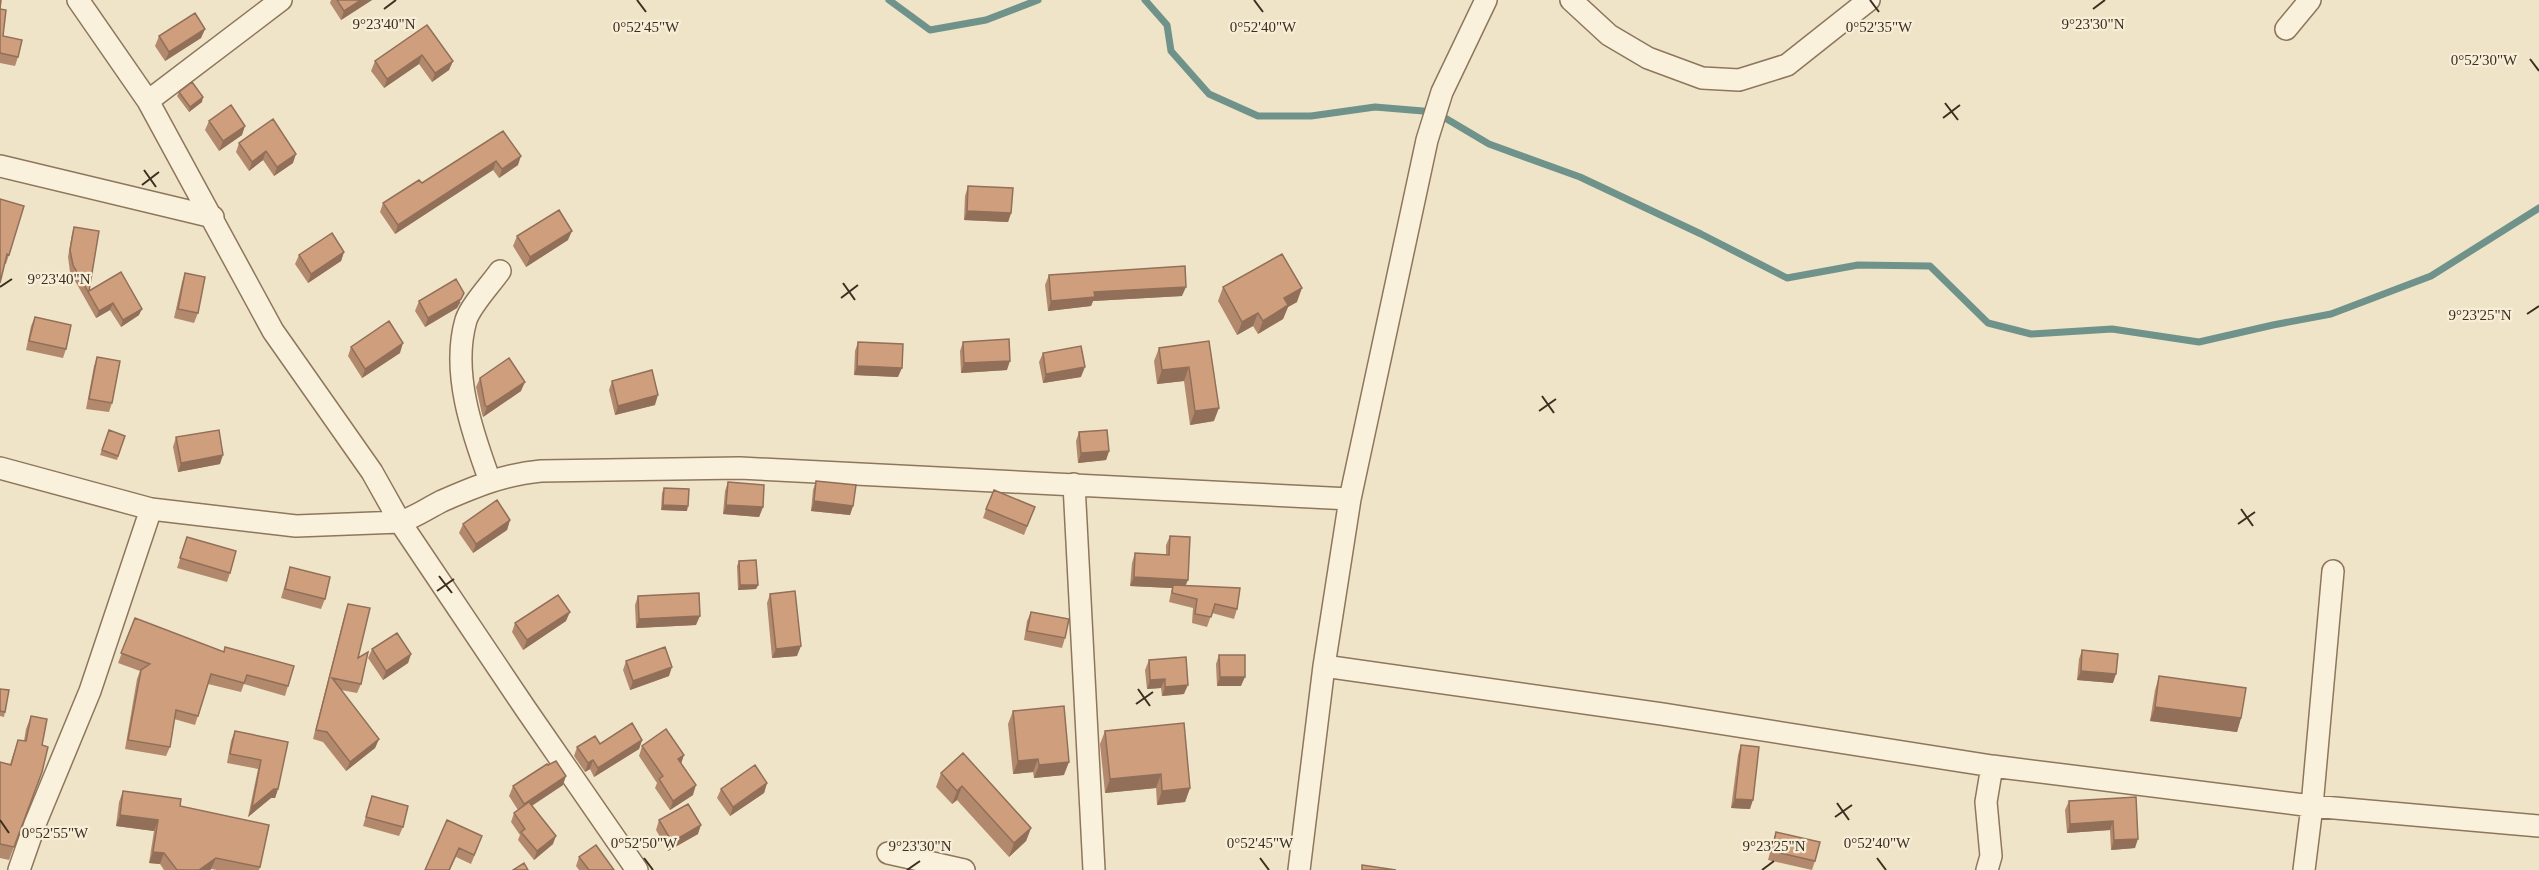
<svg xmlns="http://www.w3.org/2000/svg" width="2539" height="870" font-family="Georgia,serif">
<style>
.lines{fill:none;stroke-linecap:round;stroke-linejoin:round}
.stream{stroke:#6f938a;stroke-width:7}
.minor-casing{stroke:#8d765c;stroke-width:24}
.minor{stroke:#faf1dc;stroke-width:21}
.wall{fill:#b2896c}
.shaded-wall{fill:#916f58}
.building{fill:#cf9f7d;stroke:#916f58;stroke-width:1.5}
.ticks{fill:none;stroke:#3d2e20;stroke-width:2}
.ticks-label{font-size:15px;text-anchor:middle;fill:#3d2e20;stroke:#f7eed8;stroke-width:4.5;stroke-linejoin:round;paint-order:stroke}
</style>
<rect width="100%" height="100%" fill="#f0e4c8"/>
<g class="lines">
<path class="stream" d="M889,0l41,30 56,-10 52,-20
M1145,0l22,25 4,26 38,43 49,22h53l64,-9 60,5 54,32 91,33 121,57 86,44 71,-13 72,1 58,57 43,11 81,-5 87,13 74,-17 58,-11 100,-38 108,-68"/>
<g class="minor-casing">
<path id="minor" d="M78,0l70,101 125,230 99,141 28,50 125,186 112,162
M1571,0l38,35 39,23 54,20 37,2 48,-15 82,-65
M2286,29l24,-29
M148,101l133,-101
M0,166l213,51
M0,468l151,41 145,17 104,-4c16,-5 28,-14 42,-21 32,-14 63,-27 99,-30l199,-3 610,31
M490,481c-18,-49 -39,-109 -24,-161 5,-15 25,-36 34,-49
M1074,484l20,386
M1324,666l338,48 330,52 320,40 227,20
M888,853l76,17
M19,870l16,-46 55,-133 61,-182
M1299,870l25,-204 26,-167 77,-359 15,-48 44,-92
M1987,870l4,-14 -5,-54 6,-36
M2304,870l8,-64 21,-235"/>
</g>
<use href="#minor" class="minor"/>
</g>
<path class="wall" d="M0,0l3,36 15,21 -3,9 -15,-3z
M331,0h41l-31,20 -11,-17z
M427,25l26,36 -4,9 -17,12 -13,-18 -35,24 -13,-17 4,-10z
M205,29l-4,9 -36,23 -10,-15 4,-10z
M179,92l23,10 -13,10 -12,-16z
M273,119l20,44 -19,13 -11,-16 -14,11 -13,-19 3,-9z
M209,121l33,14 -23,16 -14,-21z
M503,131l15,34 -19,13 -6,-8 -98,64 -15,-22 3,-9 39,-20z
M968,186l43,27 -3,9 -44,-2 1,-24z
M0,199l9,56 -3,9h-2z
M74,227l15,64 50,24 -18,12 -11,-17 -14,8 -26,-46 -2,-15 4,-23z
M517,236l51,4 -42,27 -13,-21z
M344,252l-3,9 -33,22 -13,-19 4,-9z
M185,273l13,40 -4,10 -20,-5 8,-36z
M1049,275l133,21 -89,5 -2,5 -43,5 -3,-26z
M1223,287l74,15 -9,5 -5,12 -25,15 -5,-8 -16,9 -19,-34z
M419,301l42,1 -4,6 -32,19 -10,-16z
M35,317l31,32 -3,9 -37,-8 5,-24z
M1209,341l5,80 -24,4 -6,-44 -27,3 -3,-23 5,-13z
M858,342l40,35 -44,-2 1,-24z
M963,342l44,28 -46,3 -1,-22z
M351,347l49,6 -38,25 -14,-22z
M1043,353l38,24 -38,6 -4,-21z
M97,357l15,46 -3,9 -23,-3 8,-43z
M480,378l41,13 -38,26 -1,-3 -6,-27z
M612,381l43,24 -40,10 -6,-25z
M109,430l16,6 -8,24 -17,-5z
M1079,432l30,19 -3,9 -28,3 -2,-22z
M176,437l44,27 -42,8 -5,-25z
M816,481l37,25 -3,9 -39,-4 2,-21z
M728,482l35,25 -4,10 -36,-3 2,-23z
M664,488l23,23 -26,-1 1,-17z
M1035,507l-11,28 -41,-17 3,-9z
M510,520l-3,10 -34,23 -14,-20 4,-9z
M1170,536l16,49 51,24 -3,10 -22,-6 -5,14 -15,-4 1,-15 -24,-6 3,-14 -42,-2 2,-23 3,-10 31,2v-10z
M187,537l43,36 -3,9 -50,-14z
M739,561l19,24 -2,4 -18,1 -1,-24z
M290,567l35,32 -4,10 -40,-11z
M770,594l27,62 -25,2 -5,-55z
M638,596l58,29 -60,3 -1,-23z
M348,604l10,54 3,26 -4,9 -16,-3 38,49 -4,9 -29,23 -23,-29 -10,-3 32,-126z
M1031,612l34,26 -3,10 -38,-8 3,-19z
M135,618l153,68 -3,10 -41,-12 -3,8 -33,-8 -13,41 -21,-6 -4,28 -4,9 -41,-7 12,-70 3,-8 -22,-8z
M566,621l-43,29 -11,-18 3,-9z
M372,649l39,5 -3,9 -25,17 -15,-22z
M2082,650l31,33 -36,-3 2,-21z
M1219,655l22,31h-24l-1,-22z
M1149,660l35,34 -22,2 -1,-8 -14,1 -2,-19z
M626,661l43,15 -39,14 -7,-20z
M2159,676l82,42 -4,14 -87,-11 5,-31z
M0,689l5,23 -1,5 -4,-1z
M1013,711l51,64 -30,3 -1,-6 -20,2 -5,-50z
M31,716l11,29v27l-33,88 -9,-2v-96l10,2 8,-24 6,1 2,-12z
M235,731l53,11 -10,47 -3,9h-4l-23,19 10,-48 -31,-6 4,-22z
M1105,731l85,57 -5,14 -28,3 -1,-17 -51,5 -5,-49z
M642,740l-3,9 -45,28 -4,-8 -5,3 -11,-16 3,-9 23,-3z
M1741,745l9,64 -19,-1 7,-53z
M642,746l39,17 12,32 -23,15 -15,-22 2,-5 -18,-27z
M941,773l90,55 -5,13 -17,16 -52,-57 -5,4 -16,-17z
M767,783l-3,10 -34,23 -13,-18 4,-9z
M563,785l-31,21 21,38 -19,16 -16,-20 2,-5 -9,-13 3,-9 4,-3 -9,-14 4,-10z
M123,791l57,15 80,61 -1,3h-42l-6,-1 -1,1h-46l-4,-6 -11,-1 5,-32 -38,-5 3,-24z
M372,796l31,31 -4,9 -36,-10z
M2136,797l-1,51 -24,2 -1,-20 -43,3 -2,-23 4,-9z
M447,820l32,25 -8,19 -15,-7 -6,13h-25z
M659,820l39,14 -30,17 -12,-21z
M1776,832l39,29 -3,9 -44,-10 5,-19z
M579,857l35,13h-35l-3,-4z"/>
<path class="shaded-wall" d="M361,0h11l-31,20 3,-9z
M205,29l-4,9 -36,23 4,-9z
M422,55l-3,9 -35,24 3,-9z
M453,61l-4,9 -17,12 3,-9z
M203,97l-1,5 -13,10 1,-5z
M245,126l-3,9 -23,16 4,-10z
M266,151l-3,9 -14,11 3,-9z
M296,154l-3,9 -19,13 3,-9z
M521,156l-3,9 -19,13 3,-9z
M496,161l-3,9 -98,64 3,-9z
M967,211l44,2 -3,9 -44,-2z
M572,231l-4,9 -42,27 4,-10z
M344,252l-3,9 -33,22 3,-9z
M1186,287l-4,9 -89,5 -2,5 -43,5 3,-10 43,-9z
M1302,288l-5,14 -9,5 -5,12 -25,15 5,-13 21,-23z
M464,293l-7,15 -32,19 3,-9z
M113,303l-3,7 -14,8 3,-7z
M142,309l-3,6 -18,12 2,-7z
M1258,313l-5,13 -16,9 5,-13z
M403,343l-3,10 -38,25 3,-9z
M1010,361l-3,9 -46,3 3,-10z
M857,366l45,2 -4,9 -44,-2z
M1085,367l-4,10 -38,6 3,-9z
M1189,367l-5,14 -27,3 5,-14z
M525,382l-4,9 -38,26 4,-10z
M658,395l-3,10 -40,10 3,-9z
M1219,408l-5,13 -24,4 5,-14z
M1109,451l-3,9 -28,3 3,-10z
M223,455l-3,9 -42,8 3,-9z
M814,501l39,5 -3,9 -39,-4z
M663,505l25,1 -1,5 -26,-1z
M726,505l37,2 -4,10 -36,-3z
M510,520l-3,10 -34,23 3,-9z
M1134,577l54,3 -4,9 -11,-4 -1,3 -42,-2z
M740,585h18l-2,4 -18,1z
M570,612l-4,9 -43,29 4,-10z
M700,616l-4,9 -60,3 3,-9z
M801,646l-4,10 -25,2 4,-9z
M411,654l-3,9 -25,17 3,-9z
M672,667l-3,9 -39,14 3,-9z
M2081,671l35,3 -3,9 -36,-3z
M1220,677h25l-4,9h-24z
M1165,679l-4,9 -14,1 3,-9z
M1188,685l-4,9 -22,2 3,-9z
M2155,707l86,11 -4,14 -87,-11z
M379,739l-4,9 -29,23 4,-9z
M642,740l-3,9 -45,28 4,-9z
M684,755l-3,9 -3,-5z
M1038,759l-5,13 -20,2 5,-13z
M593,760l-3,9 -5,3 3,-9z
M1069,762l-5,13 -30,3 5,-13z
M1161,774l-5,14 -51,5 5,-14z
M566,776l-3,9 -43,28 4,-9z
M767,783l-3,10 -34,23 3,-9z
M696,785l-3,10 -23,15 3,-9z
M962,786l-5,14 -5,4 5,-13z
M1190,788l-5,14 -28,3 5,-14z
M274,789h4l-3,9h-4l-23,19 4,-10z
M1735,799l18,1 -3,9 -19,-1z
M120,815l38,5 -4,11 -38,-5z
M2113,821l-3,9 -43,3 3,-9z
M701,825l-3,9 -30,17 4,-9z
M1031,828l-5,13 -17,16 5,-14z
M556,836l-3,8 -19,16 3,-9z
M2138,839l-3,9 -24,2 3,-10z
M153,852l11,1 -4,11 -11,-1z
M216,858l-5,11 -1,1h-11z"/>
<path class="building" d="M0,0h1l-1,9 6,1 -3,26 19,4 -4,17 -18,-4z
M337,0h24l-17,11z
M195,13l10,16 -36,23 -10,-16z
M427,25l26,36 -18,12 -13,-18 -35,24 -12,-18z
M192,82l11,15 -13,10 -11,-15z
M231,105l14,21 -22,15 -14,-20z
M273,119l23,35 -19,13 -11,-16 -14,11 -13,-19z
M503,131l18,25 -19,13 -6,-8 -98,64 -15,-22 36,-23 3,3z
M968,186l45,2 -2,25 -44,-2z
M0,199l24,7 -15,49 -2,-1 -7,29z
M559,210l13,21 -42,26 -13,-21z
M74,227l25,4 -10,60 32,-19 21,37 -19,11 -10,-17 -14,8 -26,-46 -3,-15z
M332,233l12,19 -33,22 -12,-19z
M1282,254l20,34 -18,10 4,7 -25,16 -5,-8 -16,9 -19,-35z
M1185,266l1,21 -92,5 1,5 -44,4 -2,-26z
M185,273l20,4 -7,36 -20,-4z
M456,279l8,14 -3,6 -33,19 -9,-17z
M35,317l36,8 -5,24 -37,-8z
M389,321l14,22 -38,26 -14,-22z
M1009,339l1,22 -46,2 -1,-21z
M1209,341l10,67 -24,3 -6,-44 -27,3 -3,-22z
M858,342l45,2 -1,24 -45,-2z
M1081,346l4,21 -39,7 -3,-21z
M97,357l23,4 -8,42 -23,-4z
M509,358l16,24 -38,25 -2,-2 -5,-27z
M652,370l6,25 -40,11 -6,-25z
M109,430l16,6 -7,20 -16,-6z
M219,430l4,25 -42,8 -5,-26z
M1107,430l2,21 -28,2 -2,-21z
M816,481l40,4 -3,21 -39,-5z
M728,482l36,3 -1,22 -37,-2z
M664,488l25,1 -1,17 -25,-1z
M994,490l41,17 -8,19 -41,-17z
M497,500l13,20 -34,24 -13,-20z
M1170,536l20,1 -2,43 -54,-3 1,-24 34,2z
M187,537l49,14 -6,22 -50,-15z
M756,560l2,25h-18l-1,-24z
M290,567l40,10 -5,22 -40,-10z
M1173,585l67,3 -3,21 -22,-5 -4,13 -16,-3 2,-15 -25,-6z
M795,591l6,55 -25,3 -6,-55z
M699,593l1,23 -61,3 -1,-23z
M558,595l12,17 -43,28 -12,-17z
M348,604l22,4 -12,50 10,-6 -7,32 -29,-6 47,61 -29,23 -23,-30 -11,-2z
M1031,612l38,7 -4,19 -38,-7z
M135,618l89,34 1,-5 69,19 -6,20 -41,-11 -3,8 -33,-9 -13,42 -22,-6 -6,37 -42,-7 13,-70 9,-6 -29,-11z
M397,633l14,21 -25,17 -14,-22z
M665,647l7,20 -39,14 -7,-20z
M2082,650l36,4 -2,20 -35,-3z
M1219,655h26v22h-25z
M1186,657l2,28 -23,2v-8l-15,1 -1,-20z
M2159,676l87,12 -5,30 -86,-11z
M0,689l9,1 -4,22 -5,-1z
M1064,706l5,56 -30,3 -1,-6 -20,2 -5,-50z
M31,716l16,3 -5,26 6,2 -6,25 -28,75 -14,-3v-82l11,3 7,-25 8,1z
M632,723l10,17 -44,28 -5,-8 -5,3 -11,-16 18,-11 5,8z
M1184,723l6,65 -28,3 -1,-17 -51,5 -5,-48z
M666,729l18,26 -6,4 18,26 -23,16 -14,-22 4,-3 -21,-30z
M235,731l53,11 -10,47h-4l-22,18 9,-47 -31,-6z
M1741,745l18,2 -6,53 -18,-1z
M963,753l68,75 -17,15 -52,-57 -5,5 -16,-18z
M556,761l10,15 -42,28 -11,-18 34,-22 1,1z
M755,765l12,18 -34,24 -12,-18z
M123,791l58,8 -1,7 89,19 -9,42 -44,-9 -17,12h-22l-13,-17 -11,-1 5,-32 -38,-5z
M372,796l36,10 -5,21 -37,-10z
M2136,797l2,42 -24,1 -1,-19 -43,3 -1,-23z
M529,802l27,34 -19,15 -16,-19 4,-3 -11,-16z
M688,804l13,21 -29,17 -13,-22z
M447,820l35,16 -8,19 -15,-7 -10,22h-24z
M1776,832l44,10 -5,19 -43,-10z
M596,845l18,25h-25l-10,-13z
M524,863l4,7h-15z
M1362,865l34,5h-34z"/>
<path class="ticks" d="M637,0l9,12M1254,0l9,12M1870,0l9,12M384,9l12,-9M2093,9l12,-9M2530,59l9,12M1945,103l13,17M1943,118l17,-13M144,170l12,17M142,185l17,-13M843,283l12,17M0,287l12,-8M841,298l17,-13M2527,314l12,-8M1542,396l12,17M1539,411l17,-12M2241,509l12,17M2238,524l17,-12M439,576l13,17M437,591l17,-12M1138,689l12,17M1136,704l17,-12M1837,803l12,17M1835,817l17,-12M0,820l9,13M644,858l9,12M1260,858l9,12M1877,858l9,12M907,870l13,-9M1762,870l12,-9"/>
<g class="ticks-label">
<text x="384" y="29">9°23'40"N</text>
<text x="2093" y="29">9°23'30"N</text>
<text x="646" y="32">0°52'45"W</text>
<text x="1263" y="32">0°52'40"W</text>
<text x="1879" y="32">0°52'35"W</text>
<text x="2484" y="65">0°52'30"W</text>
<text x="59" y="284">9°23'40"N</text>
<text x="2480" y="320">9°23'25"N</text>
<text x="55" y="838">0°52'55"W</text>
<text x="644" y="848">0°52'50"W</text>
<text x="1260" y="848">0°52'45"W</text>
<text x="1877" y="848">0°52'40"W</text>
<text x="920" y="851">9°23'30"N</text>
<text x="1774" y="851">9°23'25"N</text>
</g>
</svg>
